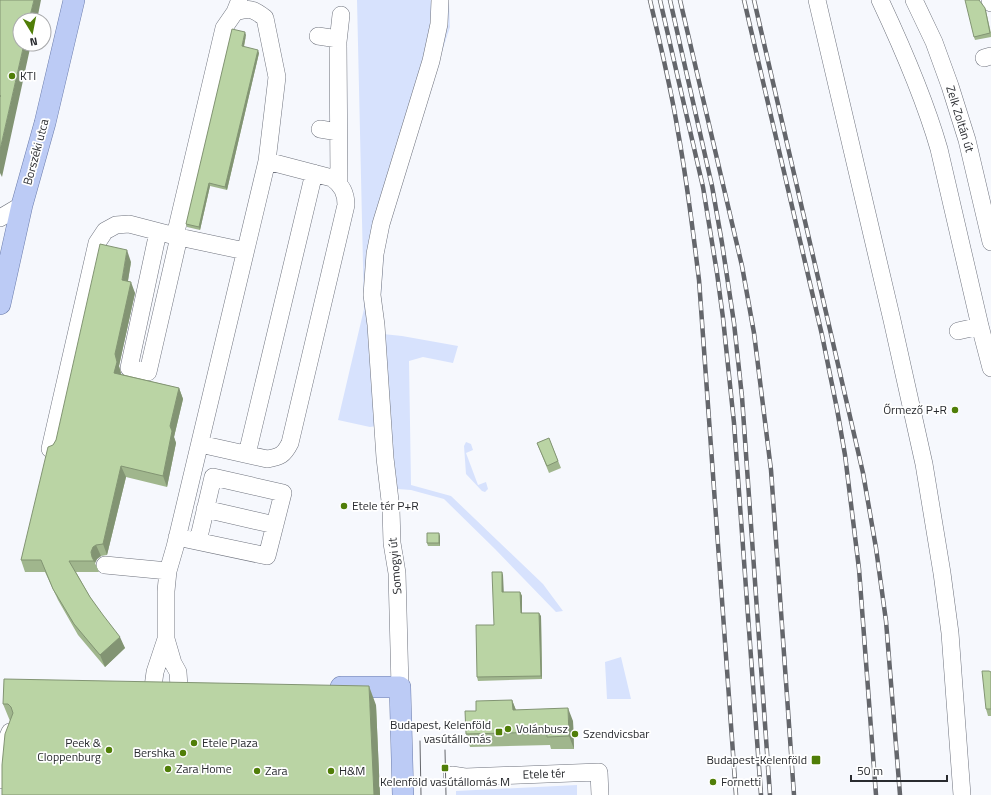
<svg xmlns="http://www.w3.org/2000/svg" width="991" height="795" font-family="'Titillium Web',sans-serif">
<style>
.green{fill:#d7e2fd}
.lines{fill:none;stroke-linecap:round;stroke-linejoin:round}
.minor-casing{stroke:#6f737e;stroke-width:18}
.major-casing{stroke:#6c7dac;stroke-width:22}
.minor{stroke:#fff;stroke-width:17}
.major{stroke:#bccbf5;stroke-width:21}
.tram{stroke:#64666b;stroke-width:1}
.rail-casing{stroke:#64666b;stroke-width:4.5}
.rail{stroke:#fff;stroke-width:3;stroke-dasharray:9;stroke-linecap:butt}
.wall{fill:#a0b68d}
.shaded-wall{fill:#829473}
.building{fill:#bad4a4;stroke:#829473}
.poi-dot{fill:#507e08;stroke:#fff;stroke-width:1.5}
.labels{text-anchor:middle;stroke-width:3.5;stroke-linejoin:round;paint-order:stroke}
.poi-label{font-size:12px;fill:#292b2f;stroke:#fff;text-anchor:start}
.street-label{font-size:12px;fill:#292b2f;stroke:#fff}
</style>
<rect width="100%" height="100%" fill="#f6f8fd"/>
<path class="green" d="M357,0h92v3l1,24 -31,95 -29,101 -6,29 -3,44 2,38 19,2 56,10 -5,17 -30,-6 -14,4 2,124 40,11 92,88 20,27 -7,1 -61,-63 -51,-50 -33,-9 -13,-1 -4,-1 -4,-64 -20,3 -32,-7 26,-111z
M466,442l5,2 2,6 -7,3 12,32 8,-3 2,7 -3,3 -3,-1 -16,-17 -2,-28z
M621,657l10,42h-24l-2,-37z
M577,785v10h-121v-4z"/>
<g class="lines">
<g class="minor-casing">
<path id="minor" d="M817,0l75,320 32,144 18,109 8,60 12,162
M880,0c23,49 44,97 59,149l41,177 11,42
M914,0l20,42 16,44 17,54 24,102
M990,0l1,3
M318,36l20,3
M984,58l7,-2
M320,129l18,3
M339,183l-1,-141 3,-27
M0,218l22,-13
M158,232l-29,136 19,4 31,-135
M175,236l49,-208 11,-16 4,-10
M958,331l22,-5
M200,444l67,15c13,-2 17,-4 23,-16l56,-238c0,-12 -4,-20 -14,-27l-65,-17
M50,449l47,-206 8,-12 11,-6 13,-1 50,13 66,14
M247,454l67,-281
M205,509l70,16
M177,537l90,19 16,-63 -70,-16 -15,64
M105,565l63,6
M166,639l7,24 5,9 1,15
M153,687l2,-15 11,-33v-48l2,-20 7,-24 92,-386 10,-84 -12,-59c-13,-10 -15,-10 -30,-6
M400,687l-3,-114 -5,-30 -1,-34 -6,-51 -9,-133 -4,-30 3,-41 6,-30 50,-163 8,-37 1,-24
M452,775l13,2 134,-5 1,23
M0,780l2,-30 8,-18"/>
</g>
<g class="major-casing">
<path id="major" d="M0,304l22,-99 23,-82 29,-123
M341,687h59l3,108"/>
</g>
<use href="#minor" class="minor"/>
<use href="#major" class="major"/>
<path class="tram" d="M420,741l1,54
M445,750l1,45"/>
<g class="rail-casing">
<path id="rail" d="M650,0c10,44 21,87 28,132 9,49 15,99 21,148l37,515
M660,0l43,187 14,86 6,45 11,105 27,372
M670,0l42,186 10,57 12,80 8,74 28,398
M680,0l62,266 12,67 17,137 23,325
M744,0l78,335 15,74 8,46 14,114 17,226
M754,0l109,473 13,75 10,73 14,174"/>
</g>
<use href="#rail" class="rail"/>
</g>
<path class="wall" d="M980,0v2l6,9 5,22v4l-16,3 -1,-3z
M246,35l-2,12 15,6 -32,137 -17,-4 -10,44 -13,-3 -1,-3z
M131,262l-3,19 7,12 -16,73 2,8 58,14 4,11 -9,38 2,6 -9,44 -41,-10 -19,78 -6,1 -4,3 -2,4 4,9h-23l14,25 35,51 -20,19 -27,-32 -20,-35 -13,-28h-20l-4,-12 32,-115 3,-5z
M549,438l12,30 -12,5 -12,-30z
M440,536v10h-12l-1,-3z
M503,575v17h17l2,4v17l19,3 1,63 -64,2 -1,-4 17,-52z
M991,672v44h-3l-2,-7z
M512,700l4,10 57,11 1,28h-23l-1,-4 -80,2 -4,-13 10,-23z
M3,704l373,1 4,90h-378l8,-74z"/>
<path class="shaded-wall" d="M34,0h7l-4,20h-8z
M245,32l1,3 -3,15 -1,-4z
M24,44h7l-29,133 -2,-4v-23z
M258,50l1,3 -32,137 -2,-3z
M209,183l1,3 -10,44 -1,-3z
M127,250l4,12 -5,30 -4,-12z
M131,282l4,11 -16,73 2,7 -3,11 -4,-11 1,-19z
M179,388l4,11 -9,38 -4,-11z
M172,431l4,12 -9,44 -4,-11z
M121,466l5,11 -19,78 -4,-11z
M439,533l1,3v10l-1,-3z
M96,545l5,11 -4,3 -2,4 -3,-6 -1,-5 2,-5z
M502,572l1,3 1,21 -2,-4z
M520,592l2,4v20l-1,-3z
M539,613l2,3 1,63 -1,-3z
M120,637l5,11 -20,19 -5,-12z
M369,686l7,19 4,90h-6z
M512,700l5,13 -4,-3z
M568,708l5,13 1,28 -5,-13z"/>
<path class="building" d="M0,0h34l-5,20h-9v24h4l-24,106v-54h1h-1z
M965,0h14l6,8 5,25 -16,4z
M232,29l13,3 -3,14 16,4 -33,137 -16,-4 -10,44 -13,-3z
M100,244l27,6 -5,30 9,2 -16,72 2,8 -3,11 65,15 -9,38 2,5 -9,45 -42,-10 -18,78 -7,1 -3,2 -2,5 1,5 2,4h-25l21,36 13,18 17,22 -20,18 -26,-31 -21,-35 -12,-29h-20l27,-113 5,-2 3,-5z
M549,438l9,23 -11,5 -10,-23z
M427,533h12v10h-12z
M492,572h10v20h18l1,21h18l2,63 -64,1 -1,-52h18z
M982,671h7l2,1v37h-5z
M4,679l365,7 5,109h-372v-30l3,-31 8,-21 -2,-6 -3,-3h-5z
M512,700l1,10 55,-2 1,28 -22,1v-5l-81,2 -1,-23h11v-10z"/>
<g class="poi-dot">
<circle cx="12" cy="76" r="4"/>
<circle cx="955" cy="410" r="4"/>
<circle cx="344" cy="506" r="4"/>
<circle cx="508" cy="729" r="4"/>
<rect x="495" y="728" width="8" height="8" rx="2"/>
<circle cx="575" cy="734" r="4"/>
<circle cx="194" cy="743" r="4"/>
<circle cx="109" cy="750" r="4"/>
<circle cx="183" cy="753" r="4"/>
<rect x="811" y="755" width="10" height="10" rx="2"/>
<rect x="441" y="764" width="8" height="8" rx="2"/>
<circle cx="168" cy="769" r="4"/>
<circle cx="257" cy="771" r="4"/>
<circle cx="331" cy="771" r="4"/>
<circle cx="713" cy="782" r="4"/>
</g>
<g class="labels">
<g class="poi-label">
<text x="20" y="80">KTI</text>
<text x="947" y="414" text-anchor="end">Őrmező P+R</text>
<text x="352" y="510">Etele tér P+R</text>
<text x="491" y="729" text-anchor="end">Budapest, Kelenföld<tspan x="491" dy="14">vasútállomás</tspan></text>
<text x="516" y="733">Volánbusz</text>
<text x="583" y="738">Szendvicsbar</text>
<text x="101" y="747" text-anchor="end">Peek &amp;<tspan x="101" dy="14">Cloppenburg</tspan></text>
<text x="202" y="747">Etele Plaza</text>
<text x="175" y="757" text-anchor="end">Bershka</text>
<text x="807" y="764" text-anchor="end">Budapest-Kelenföld</text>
<text x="176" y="773">Zara Home</text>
<text x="265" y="775">Zara</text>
<text x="339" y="775">H&amp;M</text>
<text x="445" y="786" text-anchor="middle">Kelenföld vasútállomás M</text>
<text x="721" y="786">Fornetti</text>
</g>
<g class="street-label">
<text transform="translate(960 119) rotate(73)" y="4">Zelk Zoltán út</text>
<text transform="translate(36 152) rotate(-75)" y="4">Borszéki utca</text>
<text transform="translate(395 566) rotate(-95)" y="4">Somogyi út</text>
<text transform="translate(544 774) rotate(-2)" y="4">Etele tér</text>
</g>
</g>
<g transform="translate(32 32) rotate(170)"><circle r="19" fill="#ffffff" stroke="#a9aaac"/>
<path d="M0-3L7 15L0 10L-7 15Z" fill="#507e08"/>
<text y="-6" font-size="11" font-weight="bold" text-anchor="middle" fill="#292b2f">N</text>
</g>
<path d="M851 775v6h96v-6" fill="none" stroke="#292b2f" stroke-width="2"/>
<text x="857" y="775" font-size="12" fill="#292b2f" stroke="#ffffff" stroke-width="3" paint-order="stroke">50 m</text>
</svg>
